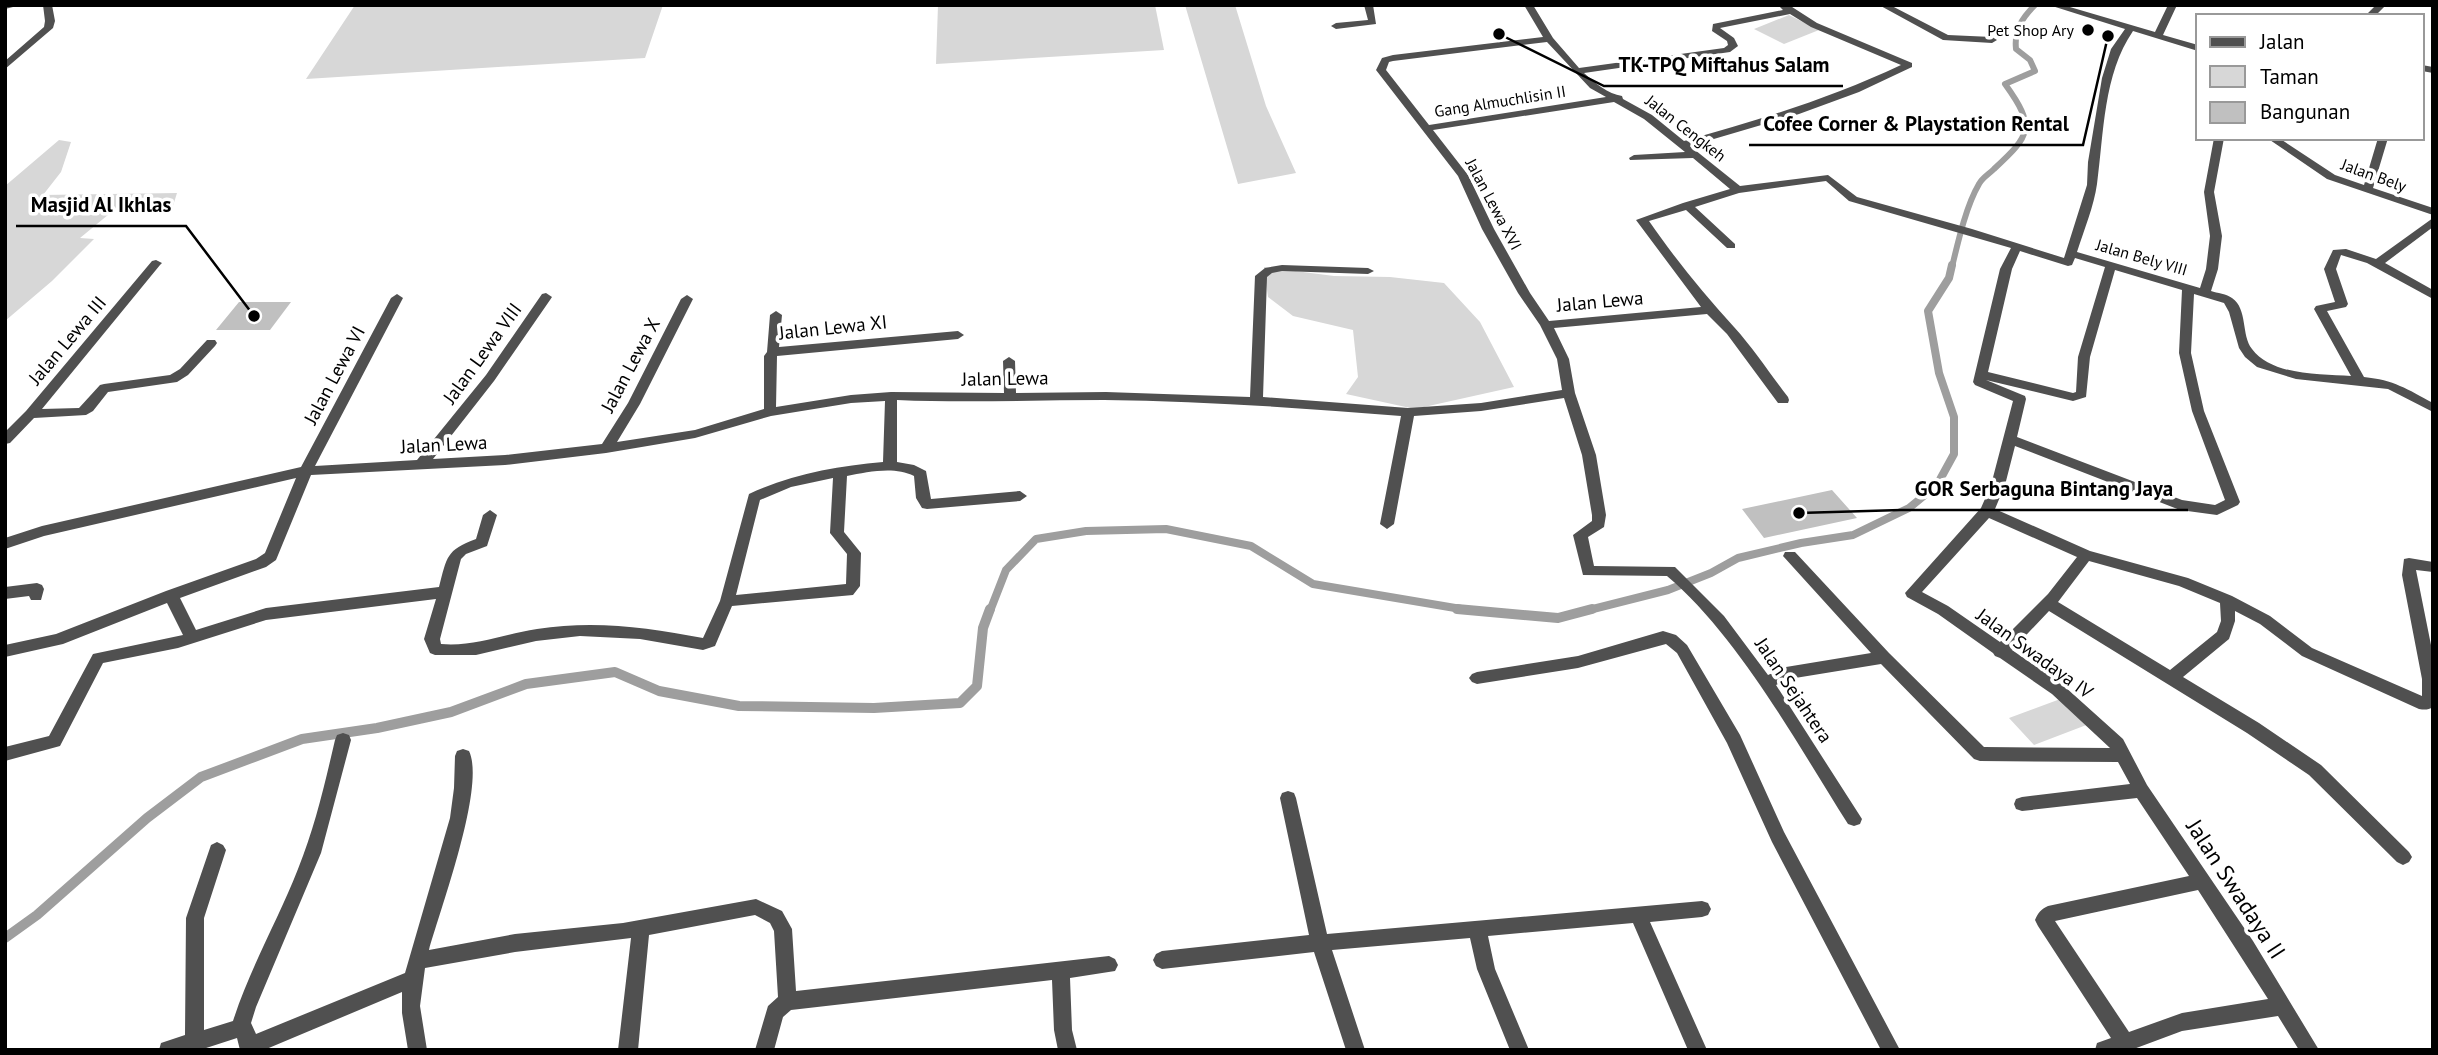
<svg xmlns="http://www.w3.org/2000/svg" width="2438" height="1055" font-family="'PT Sans',sans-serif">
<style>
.green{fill:#d7d7d7}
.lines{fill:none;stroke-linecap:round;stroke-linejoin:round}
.stream-far2{stroke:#9e9e9e;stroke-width:6}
.stream-far1{stroke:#9e9e9e;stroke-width:8}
.stream{stroke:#9e9e9e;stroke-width:10}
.building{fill:#c0c0c0}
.minor{fill:#505050;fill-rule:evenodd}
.tertiary{fill:#505050;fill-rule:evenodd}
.poi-dot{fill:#000;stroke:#fff;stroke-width:2.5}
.labels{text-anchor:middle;stroke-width:7;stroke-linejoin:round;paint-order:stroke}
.far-poi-label{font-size:16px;fill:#000;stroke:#fff;text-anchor:end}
.far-street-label{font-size:16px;fill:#000;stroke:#fff}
.street-label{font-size:19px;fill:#000;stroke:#fff}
.near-street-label{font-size:23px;fill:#000;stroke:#fff}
.leader{fill:none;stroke:#000;stroke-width:2.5}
.callout-dot{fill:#000;stroke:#fff;stroke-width:2.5}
.callout-label{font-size:21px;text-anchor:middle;font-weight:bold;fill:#000;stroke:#fff;stroke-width:7;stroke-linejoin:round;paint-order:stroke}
</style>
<rect width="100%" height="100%" fill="#fff"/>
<path class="green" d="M355,5h308l-18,53 -339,21z
M938,5h217l9,45 -228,14z
M1185,5h50l31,101 30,67 -58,11z
M1789,15l30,15 -35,14 -30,-15z
M59,140l12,2 -10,30 -18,23 134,-2 -5,16 -52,-4 -40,33 14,1 -42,42 -47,40v-135z
M1264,267l70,9 56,1 54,6 36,39 34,65 -99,22 -69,-15 12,-17 -5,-47 -60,-14 -25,-19z
M2063,698l26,26 -55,21 -25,-27z"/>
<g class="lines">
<path class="stream-far2" d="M1952,267c6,-25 14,-61 27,-83 3,-6 10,-10 15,-15 37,-34 42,-42 11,-85l30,-13 -5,-11 -14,-11c-2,-19 6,-31 19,-44"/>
<path class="stream-far1" d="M990,611l16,-41 30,-31 50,-8 80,-2 85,17 62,38 160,27
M1585,611l83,-21 43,-17 27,-15 63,-15 52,-8 56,-27 28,-23 17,-31v-37l-15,-44 -11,-62 21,-33 3,-13"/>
<path class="stream" d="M1457,609l101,9 34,-9
M5,938l32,-23 110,-97 54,-41 101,-38 75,-11 74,-16 75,-28 89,-12 44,19 80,15 135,2 86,-5 17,-17 6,-58 7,-19"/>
</g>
<path class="building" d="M239,302h52l-21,28h-54z
M1832,490l25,28 -93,20 -22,-29z"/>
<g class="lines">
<path class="minor" d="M5,5h16l-16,4z
M1364,5h9l3,19 -40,5 -5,-3 5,-3 32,-3z
M1524,5h9l20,33 26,30 145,-20 4,-3 -1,-4 -15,-10 1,-7 70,-14 -5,-5h11l28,18 95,40v4l-53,25 -60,22 -109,32 50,40 88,-11 29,22 115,32 92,29 23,-73 1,-23 14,-84 9,-29 14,-20 -76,-24h14l92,27 13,-27h9l-14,30 35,10v6l-65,-20c-30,44 -29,102 -36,153 -3,22 -13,46 -20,68l123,36 6,-19 4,-33 -6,-44 10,-54h10l-10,54 8,44 -4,33 -7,22c6,2 16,3 21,7 16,11 9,37 20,51 20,27 69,25 99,27l-37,-67 2,-3 19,-4 -11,-33 9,-19 13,-1 30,10 57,-41v9l-48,36 48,27v9l-66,-36 -26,-8 -5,14 12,35 -2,3 -19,4 37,66c30,3 43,12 69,26v9l-45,-23 -92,-10 -39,-12 -12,-10 -6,-9 -10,-36 -5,-9 -30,-9 -3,59 13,58 36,91 -2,3 -21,10 -37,-5 -165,-64 -10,39 -10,24 95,42 98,27 44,18 38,20 42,32 110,48v-17l-20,-104 2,-16 5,-1 24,4v10l-17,-2 17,85v52c-5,3 -8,3 -14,2l-117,-53 -42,-32 -25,-13v10l-6,18 -46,38 76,46 62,42 88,87 3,5 -3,5 -6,3 -6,-3 -88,-87 -62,-42 -198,-122 -37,39 52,36 59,53 24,46 106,156 66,109h-20l-21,-34 -96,15 -51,19h-36l2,-7 14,-5 -73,-112 -3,-6c3,-7 6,-11 13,-14l141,-30 -52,-78 -115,13 -6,-2 -2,-5 2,-5 6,-2 108,-13 -12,-22 -138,-1 -6,-2 -93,-95 -92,15 -13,6 86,134 -2,5 -6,2 -6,-2c-51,-80 -109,-187 -181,-248l-84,-1 -10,-40 19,-14v-6l-10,-60 -18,-57 -83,13 -67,5 -20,108 -7,5 -7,-5 21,-108c-99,-8 -198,-15 -297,-16 -69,0 -138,3 -207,0v62l17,3 12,6 5,28 89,-8 7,5 -7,5 -93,8 -5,-1 -6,-10 -2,-22c-20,-10 -46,-4 -67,0l-3,56 17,21 -1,33 -7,9 -121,11 -17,40 -12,4 -63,-11 -60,-3 -44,5 -60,14h-41l-5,-2 -6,-14 12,-40 -170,21 -88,28 -75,15 -43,83 -55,15v-14l44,-11 44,-82 90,-19 -16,-32 -104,41 -58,13v-12l51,-11 110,-43 90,-32 9,-6 31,-75 -252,58 -39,13v-11l37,-12 259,-59 90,-169 6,-4 6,4 -88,168 102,-6 69,-85 56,-81 4,-1 6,4 -2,3 -56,81 -61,78 72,-4 97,-11 26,-41 53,-104 6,-4 6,4 -53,105 -23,38 78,-12 69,-21v-53l3,-4 3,-37 6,-4 6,4 -3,32 179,-16 6,4 -6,4 -181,17 -1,51 75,-12 40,-3 113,1 -1,-32 6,-4 6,4 1,32 90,-1 144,5 5,-121 10,-8 17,-3 86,3 6,3 -6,3 -86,-3 -10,2 -5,4 -4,120 145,11 73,-5 81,-13 -5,-31 -17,-34 -22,-32 -36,-64 -24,-53 -82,-106 6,-12 11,-3 150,-18zM1790,14l21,13 90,38c-70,33 -142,55 -217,76l-32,-26 -29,-16 -1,-3c-14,-2 -27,-13 -38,-23l146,-21 8,-6 -4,-8 -14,-10zM1547,42l43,46 16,9 -177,28 -43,-55 3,-8 4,-1zM1614,102l30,17 41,33 -51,3 -5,3 1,2 63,-2 37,31 -47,14 -47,17 65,87 -152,14 -19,-28 -36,-64 -26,-54 -35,-45zM1826,181l23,20 162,47 -11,21 -27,113 2,3 38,16 -22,84 -10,23 -76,85 2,4 31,17 55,39 2,3 5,2 52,36 58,54 -126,-1 -95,-94 -94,-101h-10l-2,4 88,97 -85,14 -18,8 -44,-59 -49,-49 -81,-1 -6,-29 16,-10 2,-12 -10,-60 -21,-62 -6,-34 -15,-31 153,-14 20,20 51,69h10l1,-3 -1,-3c-18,-23 -34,-48 -54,-70 -31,-34 -58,-67 -85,-106l37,-11 41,38h8v-4l-40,-37 44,-14zM2020,251l48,15 4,-1 3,-7 30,9 -27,90 -2,35 -3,1 -85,-21 24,-103zM2115,270l67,20 -3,63 13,58 33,89 -10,5 -33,-5 -165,-63 9,-38 -1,-3 -39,-16 87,21 13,-4 4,-40zM885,401l-2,61c-46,4 -91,12 -134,32l-29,107 -17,37c-56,-11 -110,-18 -166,-9 -33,5 -63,18 -96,15l-1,-5 21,-80 5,-5 21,-8 10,-31 -7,-5 -7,5 -7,24c-30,11 -29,18 -37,48l-173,21 -70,22 -16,-32 86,-31 10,-7 35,-85 194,-10 101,-12 89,-15 76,-22 80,-13zM833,478l-3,55 17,21 -1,30 -110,11 24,-95 31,-13zM1989,518l88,39 -29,37 -48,48 -52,-36 -26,-14zM2089,561l90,25 41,17 1,18 -4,11 -47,38 -112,-68zM2198,890l70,109 -86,14 -53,19 -74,-111z
M1879,5h11l58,30 44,2 5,3 -5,3 -49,-3z
M2376,5h10l-11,11h-10z
M2422,65l11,2v6l-11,-2z
M2267,138h12l56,37 29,10 14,-47h10l-15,50 60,20v7l-106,-36z
M156,260l6,3 -2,2 -118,144 37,-1 21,-23 4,-1 66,-9 10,-6 27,-29h8l2,3 -2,3 -27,29 -11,7 -69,10 -15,19 -7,4 -52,3 -24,25 -5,1v-12l21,-21 126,-150z
M37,583l5,2 2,4 -3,11h-10l-2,-4 -24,3v-12z
M1663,631l13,4 11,10 53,90 44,97 116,218h-19l-109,-208 -45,-99 -50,-90 -11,-9 -88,24 -101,16 -5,-2 -3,-4 3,-4 5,-2 101,-16z
M343,733l6,2 2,5 -30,113 -65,154 -5,16 5,11 149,-61 45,-155 4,-30 1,-32 2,-5 6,-2 6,2c17,35 -29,159 -40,199l86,-16 108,-11 133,-24 26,12 10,18 4,62 313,-35 6,3 3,6 -3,6 -45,7 2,52 5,20h-19l-4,-20 -2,-50 -261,30 -8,7 -9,33h-19l13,-44 10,-9 -4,-66 -4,-8 -15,-8 -106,20 -11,115h-20l13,-112 -116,14 -90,16 -5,38 7,44h-19l-6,-37v-21l-138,58h-24l-3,-12 -37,12h-41l2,-7 24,-8 1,-117 25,-73 6,-3 6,3 3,5 -22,68v112l29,-9c17,-53 45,-101 65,-152 17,-42 27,-86 37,-129l2,-5z
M1288,791l6,2 2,5 31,136 375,-33 6,2 3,6 -3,6 -6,2 -52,5 57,128h-19l-55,-127 -145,13 7,33 34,81h-19l-33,-81 -7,-31 -138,12 33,100h-19l-32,-98 -152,17 -6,-3 -3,-6 3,-6 6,-3 147,-16 -29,-137 2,-5z"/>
<path class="tertiary" d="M43,5h9l3,16 -2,7 -48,41v-8l39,-34 1,-6z"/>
</g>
<circle class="poi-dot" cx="2088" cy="30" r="7"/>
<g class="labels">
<g class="far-poi-label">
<text x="2074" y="36">Pet Shop Ary</text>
</g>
<g class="far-street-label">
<text transform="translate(1500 101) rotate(-9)" y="6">Gang Almuchlisin II</text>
<text transform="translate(1686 128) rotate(38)" y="6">Jalan Cengkeh</text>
<text transform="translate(2374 175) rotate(20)" y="6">Jalan Bely</text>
<text transform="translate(1494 204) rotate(62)" y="6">Jalan Lewa XVI</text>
<text transform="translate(2142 257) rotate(16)" y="6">Jalan Bely VIII</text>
</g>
<g class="street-label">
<text transform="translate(1600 301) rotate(-5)" y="7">Jalan Lewa</text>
<text transform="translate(833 327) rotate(-6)" y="7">Jalan Lewa XI</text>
<text transform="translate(67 340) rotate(-50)" y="7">Jalan Lewa III</text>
<text transform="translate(482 353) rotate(-54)" y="7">Jalan Lewa VIII</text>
<text transform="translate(630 365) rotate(-62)" y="7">Jalan Lewa X</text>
<text transform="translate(334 375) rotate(-62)" y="7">Jalan Lewa VI</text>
<text transform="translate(1005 378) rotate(-1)" y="7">Jalan Lewa</text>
<text transform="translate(444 444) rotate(-3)" y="7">Jalan Lewa</text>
<text transform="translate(2035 653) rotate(36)" y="7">Jalan Swadaya IV</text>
<text transform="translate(1794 690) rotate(56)" y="7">Jalan Sejahtera</text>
</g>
<g class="near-street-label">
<text transform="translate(2236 889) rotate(57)" y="8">Jalan Swadaya II</text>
</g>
</g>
<path class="leader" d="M1499 34L1604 86H1843M2108 36L2083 145H1749M254 316L186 226H16M1799 513L1901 510H2188"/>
<g class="callout-dot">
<circle cx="1499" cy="34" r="7"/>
<circle cx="2108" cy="36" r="7"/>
<circle cx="254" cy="316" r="7"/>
<circle cx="1799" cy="513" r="7"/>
</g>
<g class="callout-label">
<text x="1724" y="72">TK-TPQ Miftahus Salam</text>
<text x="1916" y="131">Cofee Corner &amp; Playstation Rental</text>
<text x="101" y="212">Masjid Al Ikhlas</text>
<text x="2044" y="496">GOR Serbaguna Bintang Jaya</text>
</g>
<rect width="2438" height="1055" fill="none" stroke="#000000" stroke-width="14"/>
<rect x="2196" y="14" width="228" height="126" fill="#ffffff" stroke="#999999" stroke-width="2"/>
<rect x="2210" y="37" width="35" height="10" fill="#505050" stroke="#999999" stroke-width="2"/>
<text x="2260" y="49" font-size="21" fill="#000000">Jalan</text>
<rect x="2210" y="66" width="35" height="21" fill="#d7d7d7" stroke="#999999" stroke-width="2"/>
<text x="2260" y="84" font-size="21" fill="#000000">Taman</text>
<rect x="2210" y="102" width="35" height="21" fill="#c0c0c0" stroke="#999999" stroke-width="2"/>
<text x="2260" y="119" font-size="21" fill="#000000">Bangunan</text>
</svg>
